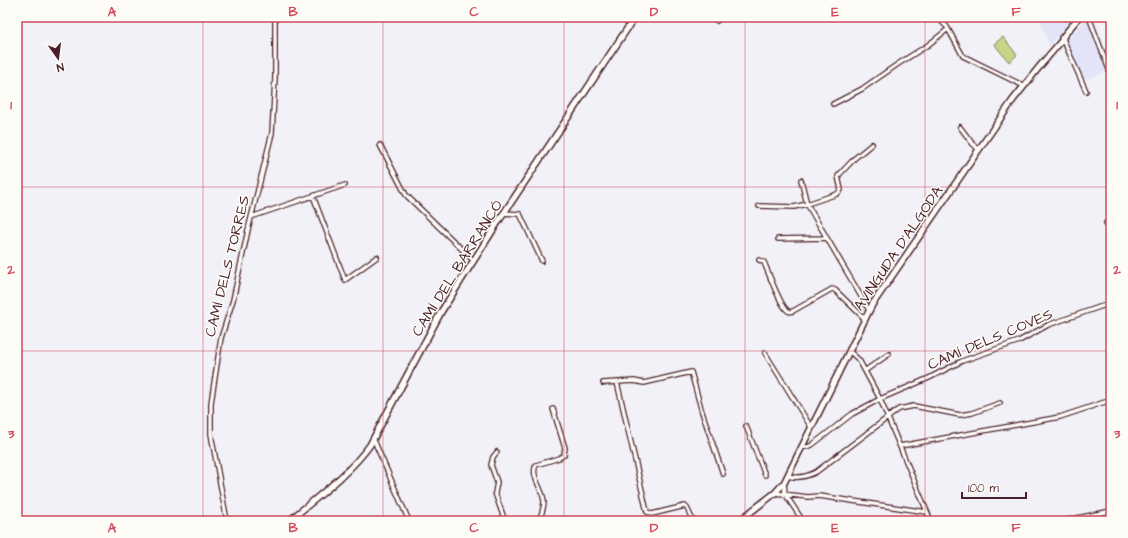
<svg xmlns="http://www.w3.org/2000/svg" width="1128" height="538" font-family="'Architects Daughter',sans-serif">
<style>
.built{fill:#e3e4f8}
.grass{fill:#c8d589;stroke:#897a5a}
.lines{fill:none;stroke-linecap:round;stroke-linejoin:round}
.street-casing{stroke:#4a1f2b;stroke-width:6}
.secondary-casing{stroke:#4a1f2b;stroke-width:8}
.street{stroke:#fdfcf7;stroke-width:3.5}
.secondary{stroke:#fdfcf7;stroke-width:5}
.grid{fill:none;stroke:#d1495b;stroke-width:1;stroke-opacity:0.55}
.labels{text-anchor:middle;stroke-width:3;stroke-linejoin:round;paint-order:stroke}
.street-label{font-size:15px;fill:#4a1f2b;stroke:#fdfcf7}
.neatline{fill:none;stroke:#d1495b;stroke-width:1.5}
.grid-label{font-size:13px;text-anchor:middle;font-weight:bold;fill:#d1495b}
</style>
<rect width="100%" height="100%" fill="#f1f1f7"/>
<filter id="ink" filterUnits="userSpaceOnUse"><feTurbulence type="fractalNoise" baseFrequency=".025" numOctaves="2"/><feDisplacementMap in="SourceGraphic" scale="8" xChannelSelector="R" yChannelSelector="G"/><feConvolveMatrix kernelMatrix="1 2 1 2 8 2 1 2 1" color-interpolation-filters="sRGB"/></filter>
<g filter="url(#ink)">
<path class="built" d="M1039,17h33l-1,3 -22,26z
M1087,17h1l21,53 -27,11 -17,-38z"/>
<path class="grass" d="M1003,37l14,18 -8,7 -15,-18z"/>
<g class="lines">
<g class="street-casing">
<path id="street" d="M937,17l10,10 16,29 61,30
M1089,17l22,58
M717,21l4,-4
M1063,39l23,52
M833,104l29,-15 36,-25 30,-19 20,-16
M960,127l12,16 7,7
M380,145l26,50 68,66
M801,180l6,24 62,106
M313,196l32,84 32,-23
M759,206l35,1 13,-3 30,-10 4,-4 -3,-14 17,-18 17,-14
M504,213l16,1 22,47
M251,217l94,-32
M1106,223l5,10
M778,239l48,-1
M759,260l5,2c4,10 16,43 23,48 2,2 2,2 6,1l39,-22 3,1 30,29
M849,351l10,9 21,39 51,122
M765,353l46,74
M866,370l23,-16
M617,382l30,130 5,2 33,-8 2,2 6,13
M603,383l31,-2 10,2 47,-11 11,40 21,62
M746,426l19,49
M373,438l36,83
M900,446l160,-29 51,-17
M802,447h5l5,-2 40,-31 28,-15 49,-21 33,-17 57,-20 29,-16 63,-22
M497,452l-4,5 -2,8 6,17 -2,11 10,28
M788,476c10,3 18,1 28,-4l83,-63 15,-3 46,9 12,-2 28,-10
M784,483l1,11 18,27
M775,493l33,4 11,-1 108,16
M227,521l-16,-87v-31l10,-65 12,-38 15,-70 24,-97 3,-55v-61
M539,521c2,-6 5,-13 5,-19 0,-11 -14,-26 -8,-37l23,-7 5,-3 1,-7 -12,-39
M1063,521l48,-10"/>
</g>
<g class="secondary-casing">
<path id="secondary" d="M289,521c28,-24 59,-46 81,-76l71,-133 59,-93 135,-202
M739,521l36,-28 9,-10 88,-178 141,-205 27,-34 23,-27 -1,-1 17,-21"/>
</g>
<use href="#street" class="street"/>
<use href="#secondary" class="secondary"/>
</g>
</g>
<path class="grid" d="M203,17v504M383,17v504M564,17v504M745,17v504M925,17v504M17,187h1094M17,351h1094"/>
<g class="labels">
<g class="street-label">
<text transform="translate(898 248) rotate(-56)" y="5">AVINGUDA D'ALGODA</text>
<text transform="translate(227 266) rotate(-76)" y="5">CAMÍ DELS TORRES</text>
<text transform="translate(457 268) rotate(-58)" y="5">CAMÍ DEL BARRANCÓ</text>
<text transform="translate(990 339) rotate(-23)" y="5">CAMÍ DELS COVES</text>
</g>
</g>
<rect width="1128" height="538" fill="none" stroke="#fdfcf7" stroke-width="44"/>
<g transform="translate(58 58) rotate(166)" stroke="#fdfcf7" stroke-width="3" paint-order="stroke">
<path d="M0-3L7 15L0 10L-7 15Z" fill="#4a1f2b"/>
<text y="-6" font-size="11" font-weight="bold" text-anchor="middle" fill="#4a1f2b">N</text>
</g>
<path d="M962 492v6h64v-6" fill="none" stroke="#4a1f2b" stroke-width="2"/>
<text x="968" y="492" font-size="12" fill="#4a1f2b" stroke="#fdfcf7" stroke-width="3" paint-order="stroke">100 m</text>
<rect x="22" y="22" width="1084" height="494" class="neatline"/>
<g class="grid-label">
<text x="112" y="16">A</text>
<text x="293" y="16">B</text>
<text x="474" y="16">C</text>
<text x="654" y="16">D</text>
<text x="835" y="16">E</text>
<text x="1016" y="16">F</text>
<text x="11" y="109">1</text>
<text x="1117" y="109">1</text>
<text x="11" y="274">2</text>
<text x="1117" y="274">2</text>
<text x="11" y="438">3</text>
<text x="1117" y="438">3</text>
<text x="112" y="532">A</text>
<text x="293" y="532">B</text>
<text x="474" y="532">C</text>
<text x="654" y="532">D</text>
<text x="835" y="532">E</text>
<text x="1016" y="532">F</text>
</g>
</svg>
